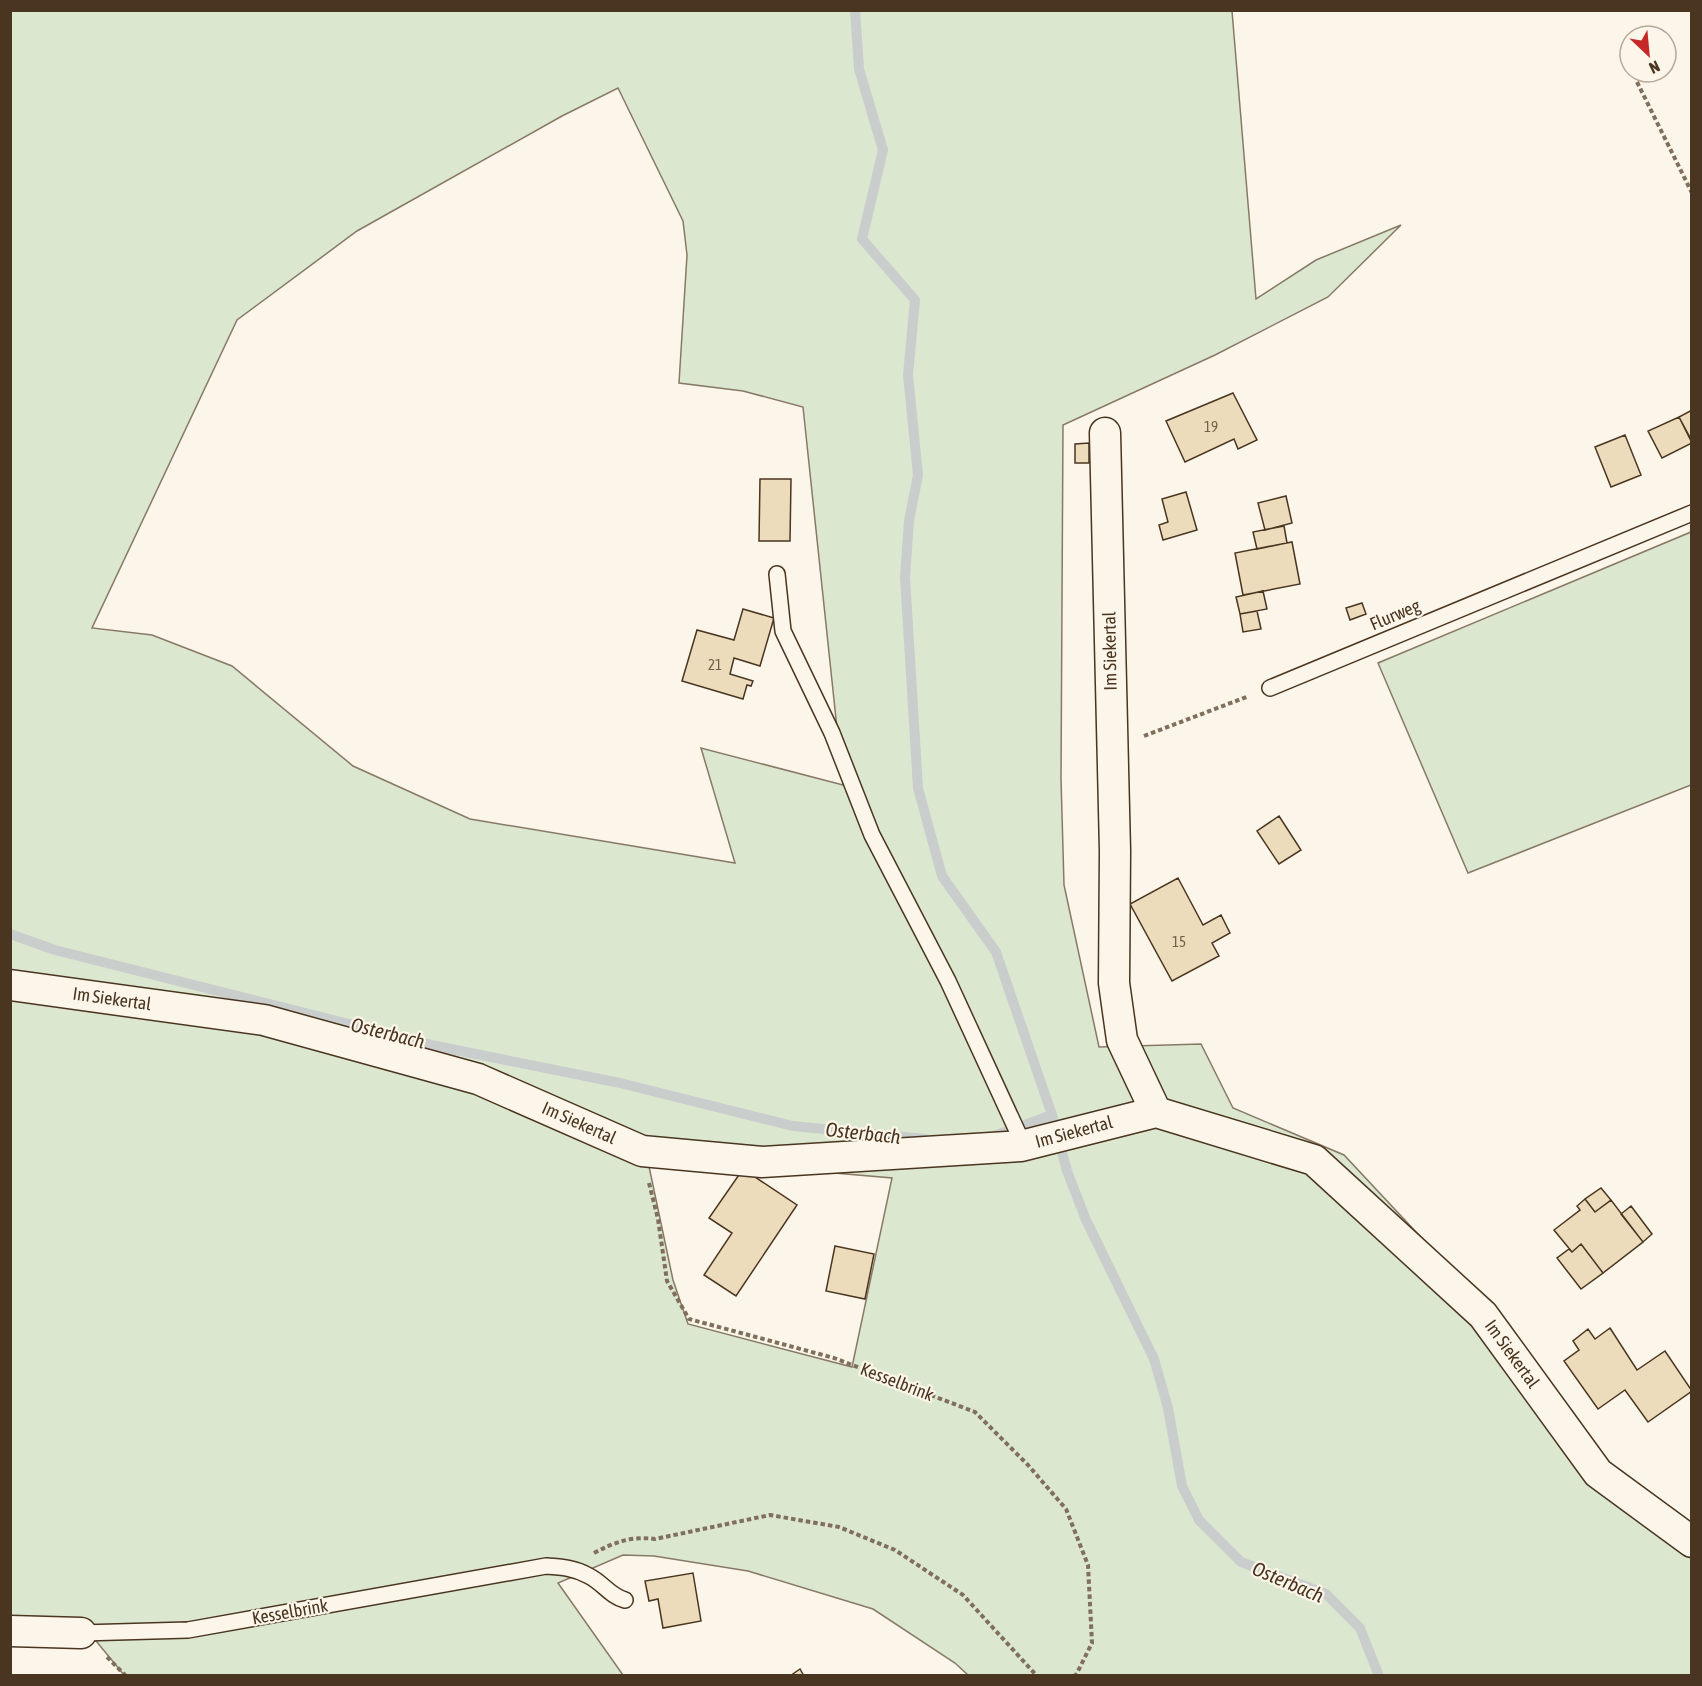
<svg xmlns="http://www.w3.org/2000/svg" width="1702" height="1686" font-family="'Asap Condensed',sans-serif">
<style>
.green{fill:#dce7d0;stroke:#887966;stroke-width:1.5;fill-rule:evenodd}
.lines{fill:none;stroke-linecap:round;stroke-linejoin:round}
.stream{stroke:#c9cecd;stroke-width:10}
.building{fill:#ecdcbc;stroke:#4a3520;stroke-width:1.5}
.service-casing{stroke:#4a3520;stroke-width:18}
.minor-casing{stroke:#4a3520;stroke-width:33}
.path{stroke:#7f6f5c;stroke-width:4;stroke-dasharray:4.5 3;stroke-linecap:butt}
.service{stroke:#fbf6e9;stroke-width:15}
.minor{stroke:#fbf6e9;stroke-width:30}
.labels{text-anchor:middle;stroke-width:4.5;stroke-linejoin:round;paint-order:stroke}
.number-label{font-size:15px;fill:#725f47}
.street-label{font-size:18px;fill:#4a3520;stroke:#fbf6e9}
.water-label{font-size:20px;font-style:italic;fill:#4a3520;stroke:#fbf6e9}
</style>
<rect width="100%" height="100%" fill="#fbf6e9"/>
<path class="green" d="M10,11h1222l24,288 60,-39 85,-35 -73,72 -113,58 -152,70 -2,354 3,106 35,162 102,-3 32,64 111,47 131,140 128,182 88,66v132h-723l-13,-12 -82,-54 -125,-38 -94,-15 -31,-1 -65,28 65,92h-499l-32,-39 -81,1zM618,88l65,133 4,34 -8,128 64,8 60,16 40,378 -142,-37 34,115 -265,-44 -117,-53 -121,-100 -80,-31 -60,-7 145,-308 120,-89 205,-115zM647,1157l245,21 -40,189 -164,-43 -15,-44z
M1691,532v253l-223,88 -90,-210z"/>
<g class="lines">
<path class="stream" d="M855,10l4,59 24,81 -21,89 53,61 -7,75 10,100 -9,46 -4,56 13,211 24,88 54,76 56,163
M10,934l45,16 381,96 184,37 173,43 132,13
M994,1136l58,-21 15,56 19,49 68,139 14,49 14,78 17,34 42,42 85,32 34,34 19,48"/>
</g>
<path class="building" d="M1233,393l24,47 -19,9 -4,-10 -49,23 -19,-41z
M1692,410v31l-13,-24z
M1679,417l13,26 -30,15 -14,-27z
M1625,435l16,40 -30,12 -16,-40z
M1089,443v20h-14v-19z
M760,479h31l-1,62h-31z
M1186,492l11,38 -34,10 -4,-15 9,-3 -6,-23z
M1286,496l6,27 -27,7 -7,-27z
M1284,526l3,17 -30,6 -4,-17z
M1292,542l8,42 -57,11 -8,-42z
M1263,591l4,18 -27,5 -4,-17z
M1362,603l4,11 -16,6 -4,-12z
M743,609l31,9 -14,48 -26,-8 -4,16 23,7 -2,5 -4,-1 -4,14 -61,-18 15,-51 37,10z
M1257,611l4,18 -18,3 -3,-18z
M1279,816l22,34 -22,14 -22,-33z
M1178,878l25,47 18,-10 9,18 -18,10 7,13 -47,25 -42,-77z
M743,1169l54,36 -61,91 -32,-21 28,-42 -23,-15z
M1601,1188l10,12 -16,12 -10,-13z
M1585,1199l10,13 16,-12 32,42 -40,31 -22,-29 -9,8 -18,-22 26,-20 -3,-4z
M1631,1206l21,28 -9,8 -22,-28z
M1581,1244l22,29 -22,16 -24,-31 12,-9 3,3z
M835,1246l39,8 -9,45 -39,-8z
M1610,1328l27,42 28,-19 27,40 -44,31 -23,-32 -27,19 -34,-48 15,-11 -6,-9 15,-12 7,10z
M693,1573l8,48 -38,7 -5,-29 -9,2 -4,-20z
M800,1669l4,7h-14z"/>
<g class="lines">
<g class="service-casing">
<path id="service" d="M777,574l6,57 49,102 40,102 76,146 71,154 2,11
M1270,688l422,-175
M81,1633l107,-3 358,-64c16,1 29,2 43,10 14,7 21,20 36,24"/>
</g>
<g class="minor-casing">
<path id="minor" d="M1105,433l10,418 -1,132 8,57 34,72
M10,985l254,35 214,59 164,72 120,11 259,-16 135,-34 158,48 169,155 115,158 94,69
M10,1631l71,2"/>
</g>
<path class="path" d="M1637,82l55,111
M1144,736l105,-40
M649,1183l9,36 9,62 22,38 145,39 141,54 53,53 38,44 22,56 4,78 -16,32 -3,1
M594,1553c21,-11 37,-17 61,-14l115,-24 69,12 56,23 68,45 74,81
M107,1657l19,19"/>
<use href="#service" class="service"/>
<use href="#minor" class="minor"/>
</g>
<g class="labels">
<g class="number-label">
<text x="1211" y="432">19</text>
<text x="715" y="670">21</text>
<text x="1179" y="947">15</text>
</g>
<g class="street-label">
<text transform="translate(1395 615) rotate(-23)" y="6">Flurweg</text>
<text transform="translate(1110 651) rotate(-91)" y="6">Im Siekertal</text>
<text transform="translate(112 999) rotate(8)" y="6">Im Siekertal</text>
<text transform="translate(579 1123) rotate(24)" y="6">Im Siekertal</text>
<text transform="translate(1074 1132) rotate(-15)" y="6">Im Siekertal</text>
<text transform="translate(1512 1354) rotate(54)" y="6">Im Siekertal</text>
<text transform="translate(897 1382) rotate(21)" y="6">Kesselbrink</text>
<text transform="translate(290 1612) rotate(-10)" y="6">Kesselbrink</text>
</g>
<g class="water-label">
<text transform="translate(388 1033) rotate(14)" y="7">Osterbach</text>
<text transform="translate(863 1133) rotate(6)" y="7">Osterbach</text>
<text transform="translate(1288 1582) rotate(23)" y="7">Osterbach</text>
</g>
</g>
<rect width="1702" height="1686" fill="none" stroke="#4a3520" stroke-width="24"/>
<g transform="translate(1648 54) rotate(154)"><circle r="28" fill="#fbf6e9" stroke="#b4a999" stroke-width="1.5"/>
<path d="M0-4.5L10 22L0 15L-10 22Z" fill="#c62828"/>
<text y="-9" font-size="16" font-weight="bold" text-anchor="middle" fill="#4a3520">N</text>
</g>
</svg>
